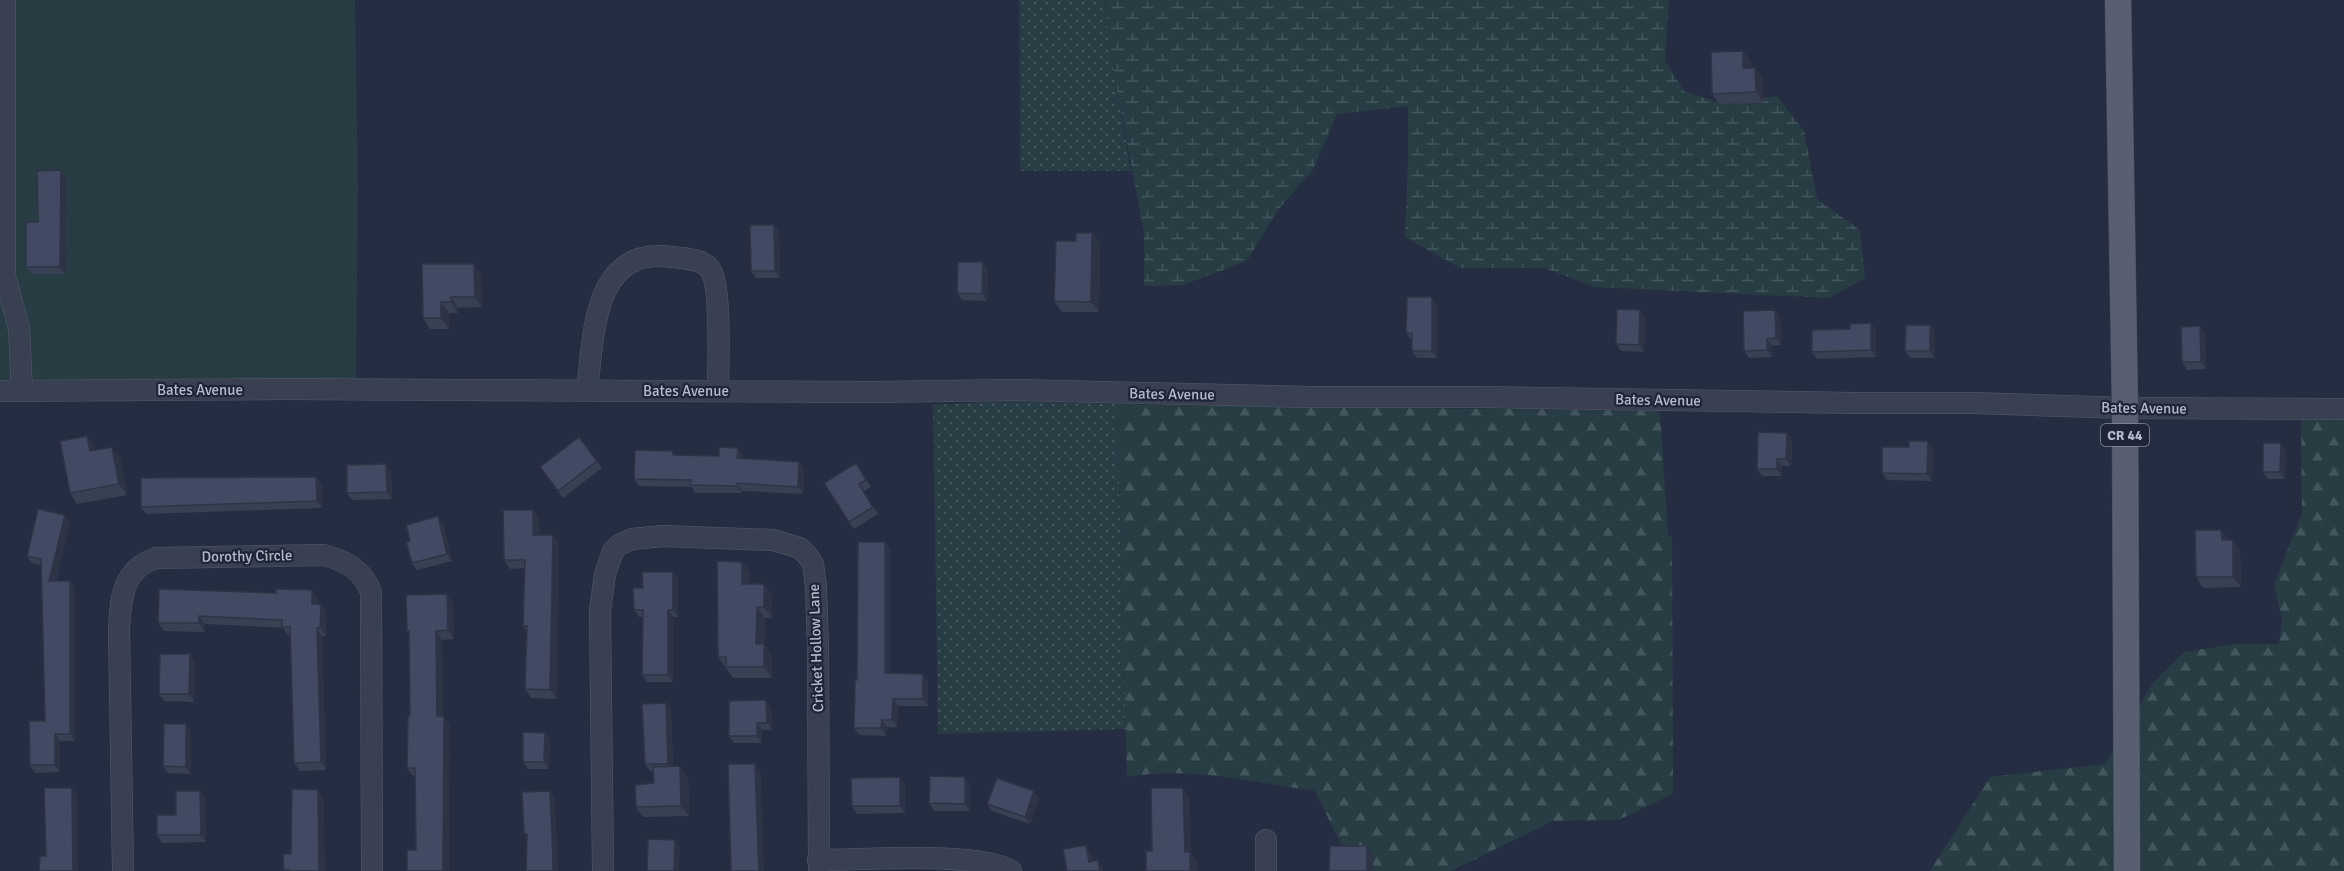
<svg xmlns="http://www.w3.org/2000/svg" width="2344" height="871" font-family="Signika,sans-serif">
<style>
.grass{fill:url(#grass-dots)}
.forest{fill:url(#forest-firs)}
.wetland{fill:url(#wetland-marsh)}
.park{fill:#273c43}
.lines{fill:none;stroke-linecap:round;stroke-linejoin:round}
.minor-casing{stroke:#545b6c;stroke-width:22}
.major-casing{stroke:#43495b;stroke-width:27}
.minor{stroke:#394051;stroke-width:21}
.major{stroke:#575f71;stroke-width:26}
.wall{fill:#384054}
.shaded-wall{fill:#2e3445}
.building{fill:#414a62;stroke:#2e3445;stroke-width:1.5}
.labels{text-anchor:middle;stroke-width:4.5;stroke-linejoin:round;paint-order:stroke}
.shield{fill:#1e2537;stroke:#888e9f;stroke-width:1.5}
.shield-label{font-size:14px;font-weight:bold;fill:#b6bbcc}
.street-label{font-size:15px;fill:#b6bbcc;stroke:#1e2537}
</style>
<defs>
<pattern id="grass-dots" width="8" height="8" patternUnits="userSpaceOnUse" patternTransform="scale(1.5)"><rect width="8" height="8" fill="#273c43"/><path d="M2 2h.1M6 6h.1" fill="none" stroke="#44565d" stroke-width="1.8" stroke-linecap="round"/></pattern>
<pattern id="forest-firs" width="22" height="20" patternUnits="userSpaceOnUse" patternTransform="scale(1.5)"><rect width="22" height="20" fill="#273c43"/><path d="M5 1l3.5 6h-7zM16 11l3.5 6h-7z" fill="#44565d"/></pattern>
<pattern id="wetland-marsh" width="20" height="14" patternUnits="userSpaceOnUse" patternTransform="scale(1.5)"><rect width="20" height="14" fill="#273c43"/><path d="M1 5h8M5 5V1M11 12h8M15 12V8" fill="none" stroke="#44565d"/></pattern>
</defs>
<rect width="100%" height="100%" fill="#252d42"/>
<path class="grass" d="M1019,0h85l7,56 20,115h-111z
M1008,401l109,3 9,325 -188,5 -5,-329z"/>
<path class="forest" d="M1117,404c181,4 362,4 543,7l8,125h4l1,258 -55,26 -65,1 -102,50h-97l-39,-80c-62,-9 -125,-25 -188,-14z
M2301,420h43v451h-207l-2,-158 17,-29 32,-32 51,-8h44l3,-24 -8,-36 28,-71z
M2116,745l1,126h-187l60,-94 115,-13z"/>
<path class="wetland" d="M1104,0h565l-4,61 20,31 40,12 52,-8 27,35 13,68 43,31 5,48 -36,20 -234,-11 -51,-19h-84l-55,-31 3,-76v-55l-71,8 -24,56 -35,40 -31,51 -64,24 -39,1v-52l-33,-178z"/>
<path class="park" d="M0,0h355l3,189 -2,189 -356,2z"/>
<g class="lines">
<g class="minor-casing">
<path id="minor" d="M5,0v276l14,53 3,62
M587,390c7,-54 5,-144 85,-133 11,1 31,2 38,12 12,17 8,98 8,122
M0,391l286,-2 590,3 137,-2 298,7h170l372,6h122l150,5 219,1
M1266,840v31
M818,860c41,0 164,-9 193,11
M123,871l-4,-242c2,-32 3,-59 37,-71l168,-3c22,6 38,14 47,37l1,279
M603,871l-3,-260 5,-37 8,-23 6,-6 13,-6 31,-3 110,4 27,8 7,7 6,9 3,23 2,60 1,224"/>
</g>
<g class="major-casing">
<path id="major" d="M2118,0l7,408 2,463"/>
</g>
<use href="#minor" class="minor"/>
<use href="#major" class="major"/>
</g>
<path class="wall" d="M1751,62v6l12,10v25l-44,1 -7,-10z
M61,170l5,8 -1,96h-34l-5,-7 12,-45z
M774,225l5,7 1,46h-24l-5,-7z
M1092,233l8,11 -1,68h-37l-8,-11 22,-60z
M422,264l59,10 1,33 -24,1v5h-9v16h-19l-7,-11z
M988,269l-1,32 -25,-1 -5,-7z
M1432,297l5,8v53h-20l-5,-7v-11l-6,-7z
M1645,317l-1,35 -23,-1 -5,-7z
M1780,317l1,28 -9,1v11l-23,1 -5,-7z
M1930,325l5,7v26h-25l-5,-7z
M2200,326l5,7 1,36 -19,1 -5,-8z
M1876,330v27l-59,2 -5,-7z
M1787,433l5,7 -1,26h-9v10h-20l-5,-7z
M579,437l23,31 -39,30 -23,-31z
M1928,441l5,7 -1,33 -45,-1 -5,-7 27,-26z
M2281,443l5,7 -1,29h-17l-5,-7z
M95,446v4l25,8 7,37 -50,9 -7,-11z
M676,455l43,1 24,-1v3l56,4 5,7 -1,25 -61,-3v2h-47l-3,-6 -53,-1 -5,-7z
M856,463l15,24 -7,4 14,23 -24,15 -5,-7z
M391,471l1,28 -40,1 -5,-7z
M316,477l6,7v24l-176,6 -5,-7z
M539,518v17h14l6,9 -2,155 -26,-1 -6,-9 1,-59 -3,-4 1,-58 -14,1 -6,-9z
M70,522l-14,59h14l5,7v153h-15v31l-25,1 -5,-8 15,-44 -4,-156 -9,-2 -5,-7z
M443,524l9,37 -35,9 -5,-7 -2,-22z
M2229,540h4l7,11 1,36 -38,1 -7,-11z
M885,542l5,7v124l38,8v25h-30l-1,21h-10l-1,9 -27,-1 -5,-7 3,-48z
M742,562l8,10 -1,12h15l8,11v23h-7l-1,26 8,11v23h-39l-15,-21z
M673,572l5,7v38h-5v65h-26l-5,-7 1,-58h-4l-5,-7 9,-22z
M318,598v6l8,9v23h-4l4,134 -26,1 -6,-8 -3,-128h-3l-5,-7 -78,-4v8l-41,-1 -6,-8z
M453,603l1,36 -12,1 1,76 7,9 -34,125 -1,-73h-1l-7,-9 3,-52 -1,-82 -2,-3z
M190,654l5,7 -1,41 -30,-1 -5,-7z
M666,703l5,7 2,57 15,10 1,39 -46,1 -7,-10 18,-24 -1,-12h-3l-5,-7z
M771,708l1,22h-10v13h-28l-5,-7z
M191,731v43l-23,-1 -5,-7z
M545,733l5,7 -1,29h-21l-5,-7z
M905,784v29l-48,1 -5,-8z
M970,784v27h-36l-5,-8z
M205,798l1,44 -44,1 -5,-8 19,-20z
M1039,798l-9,26 -38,-13 -5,-7z"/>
<path class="shaded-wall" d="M1743,51l8,11v16l-8,-10z
M1755,68l8,10v25l-7,-11z
M61,170l5,8 -1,96 -5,-7z
M774,225l5,7 1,46 -5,-7z
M1092,233l8,11 -1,68 -8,-10z
M983,262l5,7 -1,32 -5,-7z
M474,264l7,10 1,33 -7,-10z
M451,297l7,11v5l-7,-11z
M1432,297l5,8v53l-5,-7z
M441,302l8,11v16l-8,-11z
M1640,310l5,7 -1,35 -5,-7z
M1775,310l5,7 1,28 -5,-7z
M1871,323l5,7v27l-5,-7z
M1930,325l5,7v26l-5,-7z
M2200,326l5,7 1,36 -5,-7z
M1767,339l5,7v11l-5,-7z
M1787,433l5,7 -1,26 -5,-7z
M87,436l8,10 3,16 -8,-11z
M1928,441l5,7 -1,33 -5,-7z
M2281,443l5,7 -1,29 -5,-7z
M112,447l8,11 7,37 -8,-11z
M738,448l5,7 -1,10 -5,-7z
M1777,459l5,7v10l-5,-7z
M799,462l5,7 -1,25 -5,-7z
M386,464l5,7 1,28 -5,-7z
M316,477l6,7v24l-5,-7z
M737,483l5,8v2l-5,-7z
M533,510l6,8 1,26 -7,-9z
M65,515l5,7 -16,66 -5,-7z
M438,516l5,8 9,37 -5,-7z
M2221,530l8,10h-7z
M553,535l6,9 -2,155 -7,-9z
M2233,540l7,11 1,36 -8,-10z
M885,542l5,7v131l-5,-7z
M742,562l8,10 -1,23 -7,-11z
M673,572l5,7v38l-5,-7z
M70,581l5,7v153l-5,-7z
M764,584l8,11v23l-8,-11z
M312,590l6,8 -1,14 -5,-8z
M447,594l6,9 1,36 -6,-9z
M321,604l5,9v23l-6,-8z
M757,607l8,11 -1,37 -8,-11z
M668,610l5,7v65l-5,-7z
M199,616l6,8v8l-6,-9z
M317,628l5,8 4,134 -5,-8z
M436,631l6,9 1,85 -6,-9z
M764,644l8,11v23l-8,-11z
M190,654l5,7 -1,41 -5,-8z
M923,674l5,7v25l-5,-7z
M893,699l5,7 -1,21 -5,-7z
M766,700l5,8 1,22 -5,-7z
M666,703l5,7 2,61 -5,-7z
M444,716l6,9 -1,146h-6z
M882,720l5,7 -1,9 -5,-8z
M757,723l5,7v13l-5,-7z
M186,724l5,7v43l-5,-7z
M545,733l5,7 -1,29 -5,-7z
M55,734l5,7v31l-5,-7z
M755,764l6,9 3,98h-5z
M680,766l8,11 1,39 -8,-10z
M900,777l5,7v29l-5,-7z
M965,777l5,7v27l-5,-7z
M72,788l5,7 1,76h-5z
M1183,788l7,9 1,56 6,9v9h-7l-5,-19z
M318,790l6,8 1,73h-6z
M200,791l5,7 1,44 -5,-7z
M550,791l5,7 3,73h-5z
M1034,791l5,7 -9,26 -5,-7z
M675,840l5,7 -1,24h-5z
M1086,845l5,8 3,16 -5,-7z
M1367,846l6,9v16h-6z
M1098,860l5,7 1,4h-4z"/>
<path class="building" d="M1743,51v17h12l1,24 -44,2 -1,-42z
M61,170l-1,97h-34v-45h12l-1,-51z
M750,225h24l1,46h-24z
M1076,233h16l-1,69 -37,-1 2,-60h20z
M958,262h25l-1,32 -25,-1z
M422,264h52l1,33h-24v5h-10v16h-18z
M1407,297h25v54h-20v-18h-6z
M1617,309l23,1 -1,35 -23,-1z
M1775,310l1,28 -9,1v11l-23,1 -1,-40z
M1871,323v27l-59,2v-22l38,-1v-5z
M1906,325h24v26h-25z
M2200,326l1,36h-19l-1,-35z
M1758,432l29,1 -1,26h-9v10h-20z
M87,436l3,15 22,-4 7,37 -49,9 -10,-52z
M579,437l18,24 -39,30 -18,-24z
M1909,441h19l-1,33 -45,-1v-26h27z
M2263,443h18l-1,29h-17z
M719,447l19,1 -1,10 62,4 -1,25 -61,-4v3l-47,-1 1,-5 -57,-1 1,-29 38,1v4l46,1z
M856,463l10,17 -7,4 14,23 -24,15 -25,-39z
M386,464l1,28 -40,1v-28z
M316,477l1,24 -176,6v-29z
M38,509l27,6 -16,66h21v153h-15v31h-25l-1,-44h16l-4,-162 -14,-3z
M503,510h30v25h20l-3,155 -25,-1 2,-63h-4l2,-66h-21z
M438,516l9,38 -35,9 -6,-21 4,-1 -4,-16z
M2195,530h26l1,10h11v37h-37z
M858,542h27v131l38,1v25h-30l-1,21h-10l-1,8h-27l1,-48h2z
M717,561l25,1v22h22v23h-7l-1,37h8v23h-38v-10h-8z
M642,572h31v38h-5v65h-26l1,-65h-9l-1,-22h10z
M159,589l117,4v-4l36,1v14h9l-1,24h-3l4,134 -27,1 -4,-136h-8v-7l-83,-4v7h-41z
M447,594l1,36 -12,1 1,85h7l-1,155h-36v-21h9l-1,-82h-8l1,-52h2l-1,-85h-2l-1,-36z
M160,654h30l-1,40h-30z
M766,700l1,23h-10v13h-28v-35z
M666,703l2,61h-23l-3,-60z
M164,724h22v43l-23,-1z
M523,732l22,1 -1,29h-21z
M728,764h27l4,107h-28z
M680,766l1,40 -45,1 -1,-22 19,-2 -1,-16z
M930,776l35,1v27l-36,-1z
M900,777v29h-48l-1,-28z
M997,778l37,13 -9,26 -38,-13z
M44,788h28l1,83h-34l1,-15h6z
M1151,788h32l2,64h5v19h-44v-20h6z
M292,789l26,1 1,81h-29v-1h-6l-1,-16h8z
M176,791h24l1,44h-44v-20h19z
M550,791l3,69v11h-27l1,-37h-3l-2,-42z
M648,839l27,1 -1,31h-27z
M1086,845l3,17 9,-2 2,11h-33l-4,-22z
M1330,846h37v25h-38z"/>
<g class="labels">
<rect class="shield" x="2101" y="424" width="48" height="22" rx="4.5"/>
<g class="shield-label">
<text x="2125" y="440">CR 44</text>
</g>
<g class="street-label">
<text x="200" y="395">Bates Avenue</text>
<text x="686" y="396">Bates Avenue</text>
<text transform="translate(1172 394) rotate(1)" y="5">Bates Avenue</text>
<text transform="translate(1658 400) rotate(1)" y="5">Bates Avenue</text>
<text transform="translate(2144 408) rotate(1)" y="5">Bates Avenue</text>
<text transform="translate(247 556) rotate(-1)" y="5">Dorothy Circle</text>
<text transform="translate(816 648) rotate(-92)" y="5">Cricket Hollow Lane</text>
</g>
</g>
</svg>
